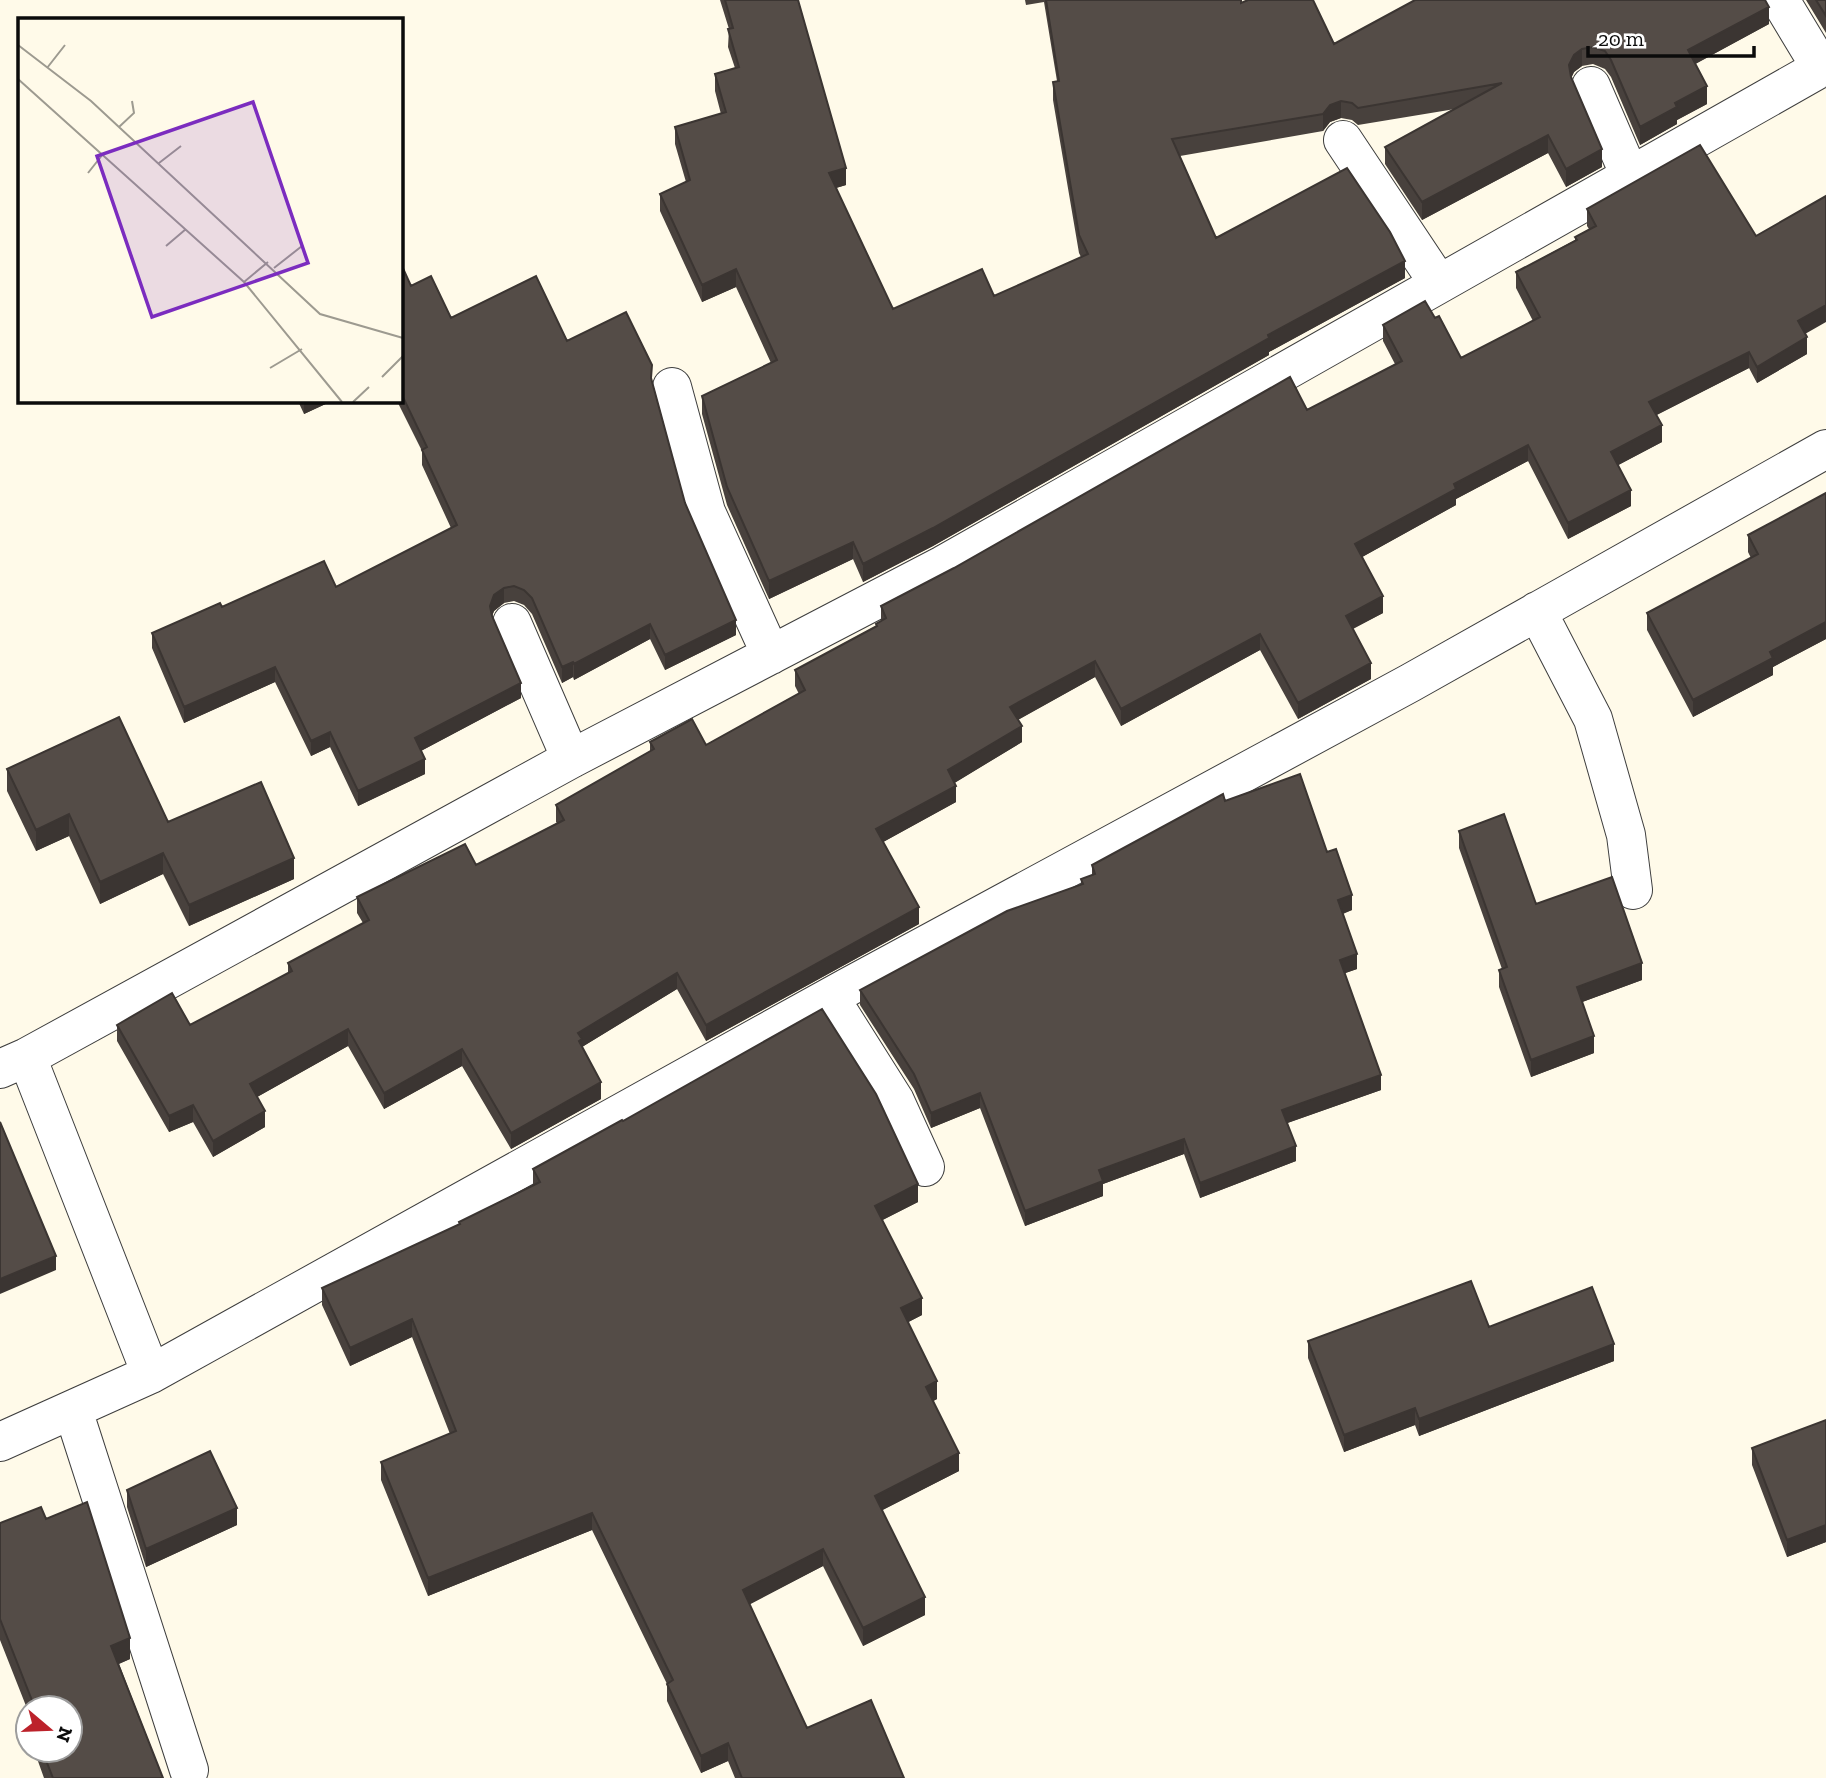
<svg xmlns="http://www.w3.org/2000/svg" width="1826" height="1778" font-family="'Zilla Slab',serif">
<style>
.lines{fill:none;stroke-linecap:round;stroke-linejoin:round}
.minor-casing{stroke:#3e3e3e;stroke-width:40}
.minor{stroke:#fff;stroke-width:38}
.wall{fill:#48413d}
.shaded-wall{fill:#3b3532}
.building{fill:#544c47;stroke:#3b3532;stroke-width:2}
.inset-road{fill:none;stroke:#9d9a90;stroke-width:2}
.view{fill:#7b2cbf;fill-opacity:0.15;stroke:#7b2cbf;stroke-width:3.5}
.inset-edge{fill:none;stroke:#0b0b0b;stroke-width:3.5}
</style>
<rect width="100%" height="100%" fill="#fffae9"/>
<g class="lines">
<g class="minor-casing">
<path id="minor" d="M1780,0l41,68
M1591,86l39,90
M1343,140l96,144
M672,387l34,125 65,143
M1537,611l56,108 33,116 7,55
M512,623l59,136
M830,998l65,103 30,66
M27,1057l124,317
M0,1069l27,-12 544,-298 372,-194 883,-500
M73,1410l116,360
M0,1442l151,-68 697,-387 562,-304 416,-234"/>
</g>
<use href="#minor" class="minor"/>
</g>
<path class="wall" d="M720,0h78l48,185 -10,3 57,121 101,-13 87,-39 -2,-4 -26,-153v-18l4,-1 -13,-79 -18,3 -1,-5h216v3l93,41 435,-20 -74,40 12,40 -30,16v4l-37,21 -29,-68 -6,-8 -12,-5 -11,2 -8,6 -3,6 31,89 -36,20 -18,-34 -126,67 -37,-56v-17l70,-38 -97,16 -6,-5 -11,-2 -11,4 -7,9 -143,25 36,82 189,40 -136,74v3l-336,191 -70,36 -10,-23 -84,40 -42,-94 -25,-91v-18l69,-33 -35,-76 -34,15 -42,-91v-17l26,-12 -11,-38v-17l46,-13 -6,-23v-17l20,-6 -7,-21 1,-18z
M1806,0h20v33z
M1587,209l218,124 2,21 -50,29 -8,-15 -93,47 6,27 -44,23 13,41 -63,33 -40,-78 -72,38v6l-94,52 21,56 -30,16 18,50 -73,40 -38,-69 -139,76 -26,-49 -77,43 4,22 -68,41 2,19 -73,40 36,82 -213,117 -29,-52 -95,58 19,52 -90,50 -49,-83 -78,43 -36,-63 -91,51 8,30 -52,30 -20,-35 -24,10 -52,-91v-16h73l98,-52v-10l75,-40 -6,-10v-16l119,-32 81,-42 -1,-1v-17l94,-54v-9l56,3 93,-51 -4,-8v-16l81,-44v-2l5,-3v-15l426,-196 88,-46 -12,-23v-16l52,-7 26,40 72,-37 -17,-33v-16l59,-32v-3l14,-8 -2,-3z
M401,264l10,22 40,32 116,23 85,39 33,123 51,132 -71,35 -15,-31 -76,41 -1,-3 -11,6 -30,-69 -8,-9 -10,-4 -10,2 -10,8 -2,5 29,82 -100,53 4,23 -67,32 -28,-59 -19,9 -36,-74 -91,41 -32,-75v-15l70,-26 114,-20 115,-59 -29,-63v-14l-25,-50h4z
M298,401h34l-28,13z
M1826,493v146l-53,28v8l-80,42 -46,-87v-17l104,-55 -3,-6v-17z
M7,769l161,53 126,57 -105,47 -26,-52 -63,30 -31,-68 -33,15 -29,-60z
M1225,801l102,51 25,58 -9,4 14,55 -12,4 36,117 -94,33 9,38 -96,37 -16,-44 -81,30v12l-78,30 -45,-118 -49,20 -17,-39 -54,-84v-15l221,-106v-5l11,-4v-10z
M1459,831l77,73 106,76 -60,22 12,51 -63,24 -32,-90v-17l3,-1 -43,-121z
M623,1121l295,81 -36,18 40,95 -14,7 29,77 -4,2 26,70 -77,39 43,105 -62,31 -40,-80 -74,38 58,124 97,50h-169l-7,-17 -27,12 -34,-72v-17l-75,-154 -164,66 -47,-116v-18l69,-28 -38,-97 -62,29 -28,-61v-17l137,-63v-3l74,-37v-16z
M1489,1327l125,34 -195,75 -4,-11 -71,27 -36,-94v-17z
M1826,1420v122l-39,15 -35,-92v-17z
M127,1490l110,35 -91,42 -19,-60z
M46,1519l84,140 -11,5 44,114h-119l-10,-28h36v-42h-42v3l-28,-71v-117z"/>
<path class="shaded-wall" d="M1769,7v17l-81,44v-18z
M1582,49v17l-8,6 -5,11v-18l5,-10z
M1707,86v18l-30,16v4l-37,21v-18l35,-24z
M1341,101v17l-11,4 -7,9v-17l7,-9z
M1548,135v18l-126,67v-18z
M1602,149v18l-36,20v-18z
M846,168v17l-17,5v-17z
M1405,261v17l-136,74v3l-336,191 -70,36v-18l405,-229z
M736,269v18l-34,15v-17z
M1826,305v17l-28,16v-17z
M1807,337v17l-50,29v-16z
M1749,352v16l-100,51v-17z
M304,401h28l-28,13z
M1662,425v17l-51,27v-17z
M1528,445v16l-72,38v6l-101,56v-17l99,-60z
M1631,490v16l-63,33v-16z
M853,542v17l-84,40v-18z
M504,588v15l-10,8 -4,10v-15l4,-11z
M1383,596v17l-37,19v-16z
M736,620v15l-71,35v-15z
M1826,622v17l-53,28v8l-80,42v-17l77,-48z
M650,624v15l-76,41v-16z
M1260,634v16l-139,76v-17z
M1095,661v16l-85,47v-17z
M573,662v15l-11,6v-16z
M1371,663v16l-73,40v-16z
M275,667v15l-91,41v-16z
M521,683v15l-106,56v-16z
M1022,726v16l-74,45v-17z
M330,732v15l-19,9v-15z
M425,759v15l-67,32v-15z
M956,786v16l-80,44v-17z
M69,814v22l-33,15v-21z
M163,853v21l-63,30v-22z
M294,858v21l-105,47v-21z
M1352,895v15l-14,5v-15z
M919,907v17l-213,117v-16z
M1357,954v15l-17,6v-15z
M1642,963v17l-65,24v-17z
M677,973v16l-95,58v8l-4,-22z
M348,1029v17l-98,55v-17z
M1594,1036v17l-63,24v-17z
M462,1049v17l-78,43v-16z
M1381,1075v15l-99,35v-15z
M601,1082v17l-90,50v-16z
M980,1093v15l-49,20v-15z
M193,1105v17l-24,10v-16z
M265,1111v16l-52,30v-16z
M1184,1139v15l-81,30v12l-78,30v-15l74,-41z
M1296,1146v15l-96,37v-15z
M918,1184v18l-43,22v-18z
M56,1256v14l-56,24v-15z
M922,1298v17l-21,11v-18z
M412,1319v18l-62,29v-18z
M1614,1344v17l-195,75v-17z
M937,1381v18l-11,6v-18z
M1415,1408v17l-71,27v-17z
M959,1453v18l-84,43v-18z
M237,1508v17l-91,42v-18z
M592,1513v17l-164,66v-18z
M1826,1525v17l-39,15v-17z
M823,1549v17l-80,42v-18z
M925,1597v18l-62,31v-18z
M130,1638v21l-19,8v-21z
M728,1743v18l-27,12v-17z"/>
<path class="building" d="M725,0h73l48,168 -17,5 64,136 89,-40 12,27 94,-42 -9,-19 -26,-153 6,-1 -13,-81h195v3l7,-3h65l21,44 81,-44h350l4,7 -81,43 19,36 -32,17 2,4 -37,20 -29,-67 -6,-9 -12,-4 -11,2 -8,6 -5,10 2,12 31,72 -36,20 -18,-34 -126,67 -37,-55 117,-64 -144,25 -6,-5 -11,-2 -11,4 -7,9 -151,25 44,99 131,-70 43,64 15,29 -137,74 1,3 -336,190 -70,36 -10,-22 -84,39 -42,-94 -25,-91 75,-36 -41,-91 -34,16 -42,-91 30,-14 -15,-53 51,-15 -11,-38 24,-7 -11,-38 5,-1z
M1816,0h10v16z
M1700,145l56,91 70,-40v109l-28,16 9,16 -50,30 -8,-15 -100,50 13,23 -51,27 20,38 -63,33 -40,-78 -74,39 2,5 -101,55 28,52 -37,20 25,47 -73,40 -38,-69 -139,75 -26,-48 -85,46 12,19 -74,44 8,16 -80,43 43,78 -213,118 -29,-52 -99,60 4,6 -3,2 22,41 -90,51 -49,-84 -78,44 -36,-64 -98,55 15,27 -52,30 -20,-36 -24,11 -52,-91 55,-32 18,32 102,-54 -4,-8 81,-43 -12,-23 108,-53 11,21 88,-45 -8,-15 98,-56 -4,-7 42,-23 14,26 99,-55 -10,-20 82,-44 -1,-2 10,-6 -5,-12 73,-38 336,-191 17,33 95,-49 -19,-36 42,-24 10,17 4,-2 22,42 79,-41 -24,-45 61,-32 -2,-3 21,-11 -9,-17z
M401,264l10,22 20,-10 20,42 85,-42 31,65 59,-29 26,53 -1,13 34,125 51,117 -71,35 -15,-31 -76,40 -1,-2 -11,5 -30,-69 -8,-8 -10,-4 -10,2 -10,7 -4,11 2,10 29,67 -106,55 10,21 -67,32 -28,-59 -19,9 -36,-74 -91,40 -32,-74 68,-30 2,4 102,-46 12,26 121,-62 -35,-75 5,-3 -26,-54z
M1826,493v129l-56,30 3,6 -80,42 -46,-87 111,-59 -10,-19z
M119,717l49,105 93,-40 33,76 -105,47 -26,-52 -63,29 -31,-68 -33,16 -29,-61z
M1300,774l27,78 9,-3 16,46 -14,5 19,54 -17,6 41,115 -99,35 14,36 -96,37 -16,-44 -85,31 4,11 -78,30 -45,-118 -49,20 -17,-39 -54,-84 147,-79 76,-27 -2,-5 14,-5 -3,-9 131,-71 2,7z
M1504,814l32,90 76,-27 30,86 -65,24 17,49 -63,24 -32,-90 8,-3 -48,-136z
M822,1009l54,85 42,90 -43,22 47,92 -21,10 36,73 -11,6 33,66 -84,43 50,101 -62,31 -40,-79 -80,41 64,138 64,-28 33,78h-162l-14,-35 -27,13 -34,-72 6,-4 -81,-167 -164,65 -47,-116 75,-31 -44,-112 -62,29 -28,-60 138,-64 -1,-2 81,-40 -7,-13 89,-49 1,1z
M0,1122l56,134 -56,23z
M1471,1281l18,46 103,-40 22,57 -195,75 -4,-11 -71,27 -36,-94z
M1826,1420v105l-39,15 -35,-92z
M210,1451l27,57 -91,41 -19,-59z
M87,1502l43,136 -19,8 52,132h-110l-11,-28h28v-42h-35l-35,-89v-96l41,-16 5,12z"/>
<g transform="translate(18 18)">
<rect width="385" height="385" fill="#fffae9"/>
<path class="inset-road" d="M0,27l73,56 229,213 83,24M29,50l18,-23M0,61l226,203 98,120M101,109l15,-14 -2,-12M141,145l22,-17M70,155l15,-19M148,228l20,-17M256,250l28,-22M226,264l24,-20M252,350l32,-19M364,359l21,-21M335,384l16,-15"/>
<path class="view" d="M235,84l55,161 -156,54 -55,-161z"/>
<rect width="385" height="385" class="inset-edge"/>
</g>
<g transform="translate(49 1729) rotate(109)"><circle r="33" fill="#ffffff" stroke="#9d9d9d" stroke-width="2"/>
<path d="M0-5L12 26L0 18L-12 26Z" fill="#bc222b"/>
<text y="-10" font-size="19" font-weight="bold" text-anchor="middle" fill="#0b0b0b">N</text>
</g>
<path d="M1588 46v10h166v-10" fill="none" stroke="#0b0b0b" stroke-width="3.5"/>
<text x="1598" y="46" font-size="21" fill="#0b0b0b" stroke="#ffffff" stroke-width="5" paint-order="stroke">20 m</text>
</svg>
